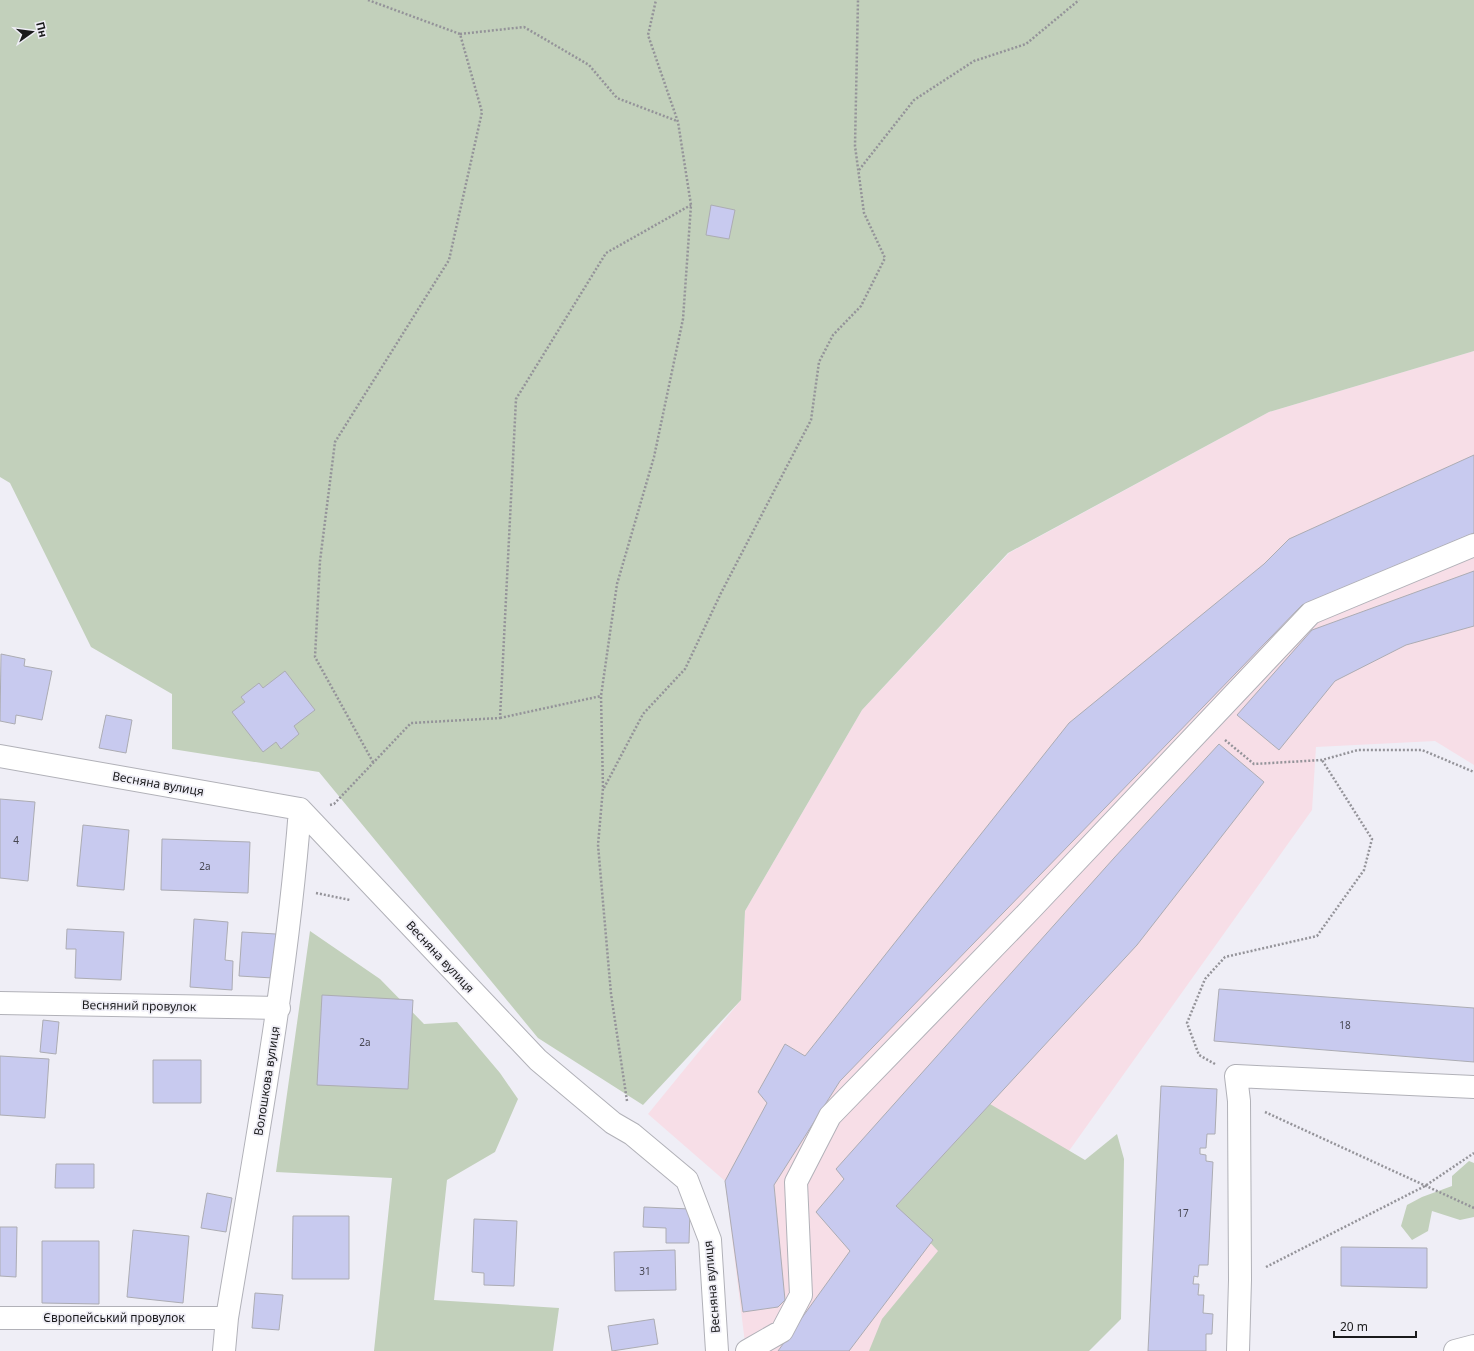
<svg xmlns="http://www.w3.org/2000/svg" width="1474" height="1351" font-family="'Noto Sans',sans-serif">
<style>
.industrial{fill:#f7dee7}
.green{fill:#c2d0bb}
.building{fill:#c8caef;stroke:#acacb3}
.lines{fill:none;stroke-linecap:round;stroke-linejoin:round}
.minor-casing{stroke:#b1b1b8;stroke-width:24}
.path{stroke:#949399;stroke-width:2.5;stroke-dasharray:2 2;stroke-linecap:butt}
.minor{stroke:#fff;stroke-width:22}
.labels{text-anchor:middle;stroke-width:3.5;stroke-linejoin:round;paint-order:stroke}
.number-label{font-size:10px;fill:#464651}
.street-label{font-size:12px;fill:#1a1a1c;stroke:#efeef6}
</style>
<rect width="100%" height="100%" fill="#efeef6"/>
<path class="industrial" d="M1474,351v414l-39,-24 -119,6 -4,63 -320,449 -71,92h-175l-21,-170 -77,-67 93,-114 4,-89 117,-201 147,-157 260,-141z"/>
<path class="green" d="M0,0h1474v351l-205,61 -261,141 -146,157 -117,201 -4,89 -98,105 -105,-67 -219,-266 -147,-23v-55l-81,-47 -81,-164 -10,-6z
M310,931l70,48 44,45 33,-2 43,51 18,26 -23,53 -48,28 -13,120 125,8 -6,43h-179l18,-173 -116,-6z
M990,1104l95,56 32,-26 7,25 -3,160 -32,32h-220l13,-32 56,-68 -42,-45z
M1469,1161l5,2v54l-14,3 -28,-9 -4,20 -16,9 -11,-14 6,-21 15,-8 30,-11v-10z"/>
<path class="building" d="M711,205l24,5 -6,29 -23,-4z
M1474,455v78l-172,72 -462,476 -66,104 11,115 -7,7 -35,5 -18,-131 42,-78 -9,-11 27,-48 20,12 264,-333 195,-159 25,-25z
M1474,571v55l-68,19 -71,36 -56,69 -42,-35 75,-85z
M1,654l24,5 -1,7 28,5 -10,49 -26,-5 -1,9 -15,-3z
M285,671l30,39 -21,16 5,8 -18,15 -5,-7 -13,10 -31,-40 13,-10 -4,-5 18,-14 4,5z
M106,715l26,5 -6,33 -27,-5z
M1219,744l45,38 -127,163 -241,261 37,34 -84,111h-71l72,-100 -34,-39 28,-33 -8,-10 278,-311z
M0,799l35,3 -7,79 -28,-3z
M83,825l46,5 -5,60 -47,-4z
M162,839l88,3 -2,51 -87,-3z
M194,919l34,3 -3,38 8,1 -1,29 -42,-3z
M67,929l57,3 -3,48 -46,-2 1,-29h-10z
M242,932l34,2 -3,44 -34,-2z
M1219,989l255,19v54l-260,-21z
M322,995l91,5 -5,89 -91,-4z
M43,1020l16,2 -3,32 -16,-2z
M0,1056l49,3 -4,59 -45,-3z
M153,1060h48v43h-48z
M1161,1086l56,3 -2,45h-8l-1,14h-6v6l6,1v6l7,1 -5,103h-9l-1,12 -4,-1 -1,8h6l-1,11h6l-1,18 10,1 -1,20h-6v17h-58z
M56,1164h38v24h-39z
M207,1193l25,5 -6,34 -25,-4z
M644,1207l46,2 -1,34h-23v-15l-23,-1z
M293,1216h56v63h-57z
M474,1219l43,2 -3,65 -30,-1v-12l-12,-1z
M0,1227h17l-1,50 -16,-1z
M133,1230l56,6 -6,67 -56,-6z
M42,1241h57v63l-57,-1z
M1341,1247l86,1v40l-86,-2z
M675,1250l1,40 -61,1 -1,-39z
M255,1293l28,2 -4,35 -27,-2z
M654,1319l4,25 -46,7 -4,-25z"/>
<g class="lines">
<g class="minor-casing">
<path id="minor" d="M0,756l300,53 238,251 75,63 19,11 55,46 23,60 7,111
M0,1003l279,5
M0,1318h227
M224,1351l3,-33c28,-169 60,-338 73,-509
M747,1351l35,-20 19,-36 -5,-113 34,-66 200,-206 281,-297 163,-68
M1238,1351l2,-71 -1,-179 -3,-25 238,11
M1455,1351l19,-5"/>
</g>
<path class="path" d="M368,0l92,34 22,78 -33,148 -114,182 -15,119 -5,96 59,107
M460,34l64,-7 65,38 28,33 60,23
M859,170l55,-70 60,-39 52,-17 53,-44
M500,718l101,-22
M1225,740l29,24 68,-4 36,-10h64l52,22
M604,788l39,-74 42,-45 36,-76 90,-173 8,-58 14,-27 28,-29 24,-48 -21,-45 -9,-67 3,-146
M330,805l4,-1 77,-81 89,-5 16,-319 90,-146 85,-48
M316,893l34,7
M1215,1064l-16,-9 -12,-32 18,-44 20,-22 92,-21 47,-66 8,-31 -50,-79
M627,1101l-16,-107 -13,-149 5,-57 -2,-92 16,-112 37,-127 29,-138 8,-114 -13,-83 -30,-87 8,-35
M1265,1112l209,96
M1266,1267l159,-81 49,-33"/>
<use href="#minor" class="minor"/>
</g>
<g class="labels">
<g class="number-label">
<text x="16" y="844">4</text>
<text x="205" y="870">2а</text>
<text x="1345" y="1029">18</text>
<text x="365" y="1046">2а</text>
<text x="1183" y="1217">17</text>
<text x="645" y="1275">31</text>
</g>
<g class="street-label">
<text transform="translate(158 784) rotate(10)" y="4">Весняна вулиця</text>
<text transform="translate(440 957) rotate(47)" y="4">Весняна вулиця</text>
<text transform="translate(139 1006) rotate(1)" y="4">Весняний провулок</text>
<text transform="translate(267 1081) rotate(-81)" y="4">Волошкова вулиця</text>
<text transform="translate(712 1287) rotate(-95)" y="4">Весняна вулиця</text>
<text x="114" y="1322">Європейський провулок</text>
</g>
</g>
<g transform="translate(32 32) rotate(76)" stroke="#efeef6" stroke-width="3" paint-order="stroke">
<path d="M0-3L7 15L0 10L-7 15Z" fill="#1a1a1c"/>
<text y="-6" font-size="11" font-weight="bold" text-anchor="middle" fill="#1a1a1c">Пн</text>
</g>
<path d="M1334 1331v6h82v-6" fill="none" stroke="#1a1a1c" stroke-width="2"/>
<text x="1340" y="1331" font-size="12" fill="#1a1a1c" stroke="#efeef6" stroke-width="3" paint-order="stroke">20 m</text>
</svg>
